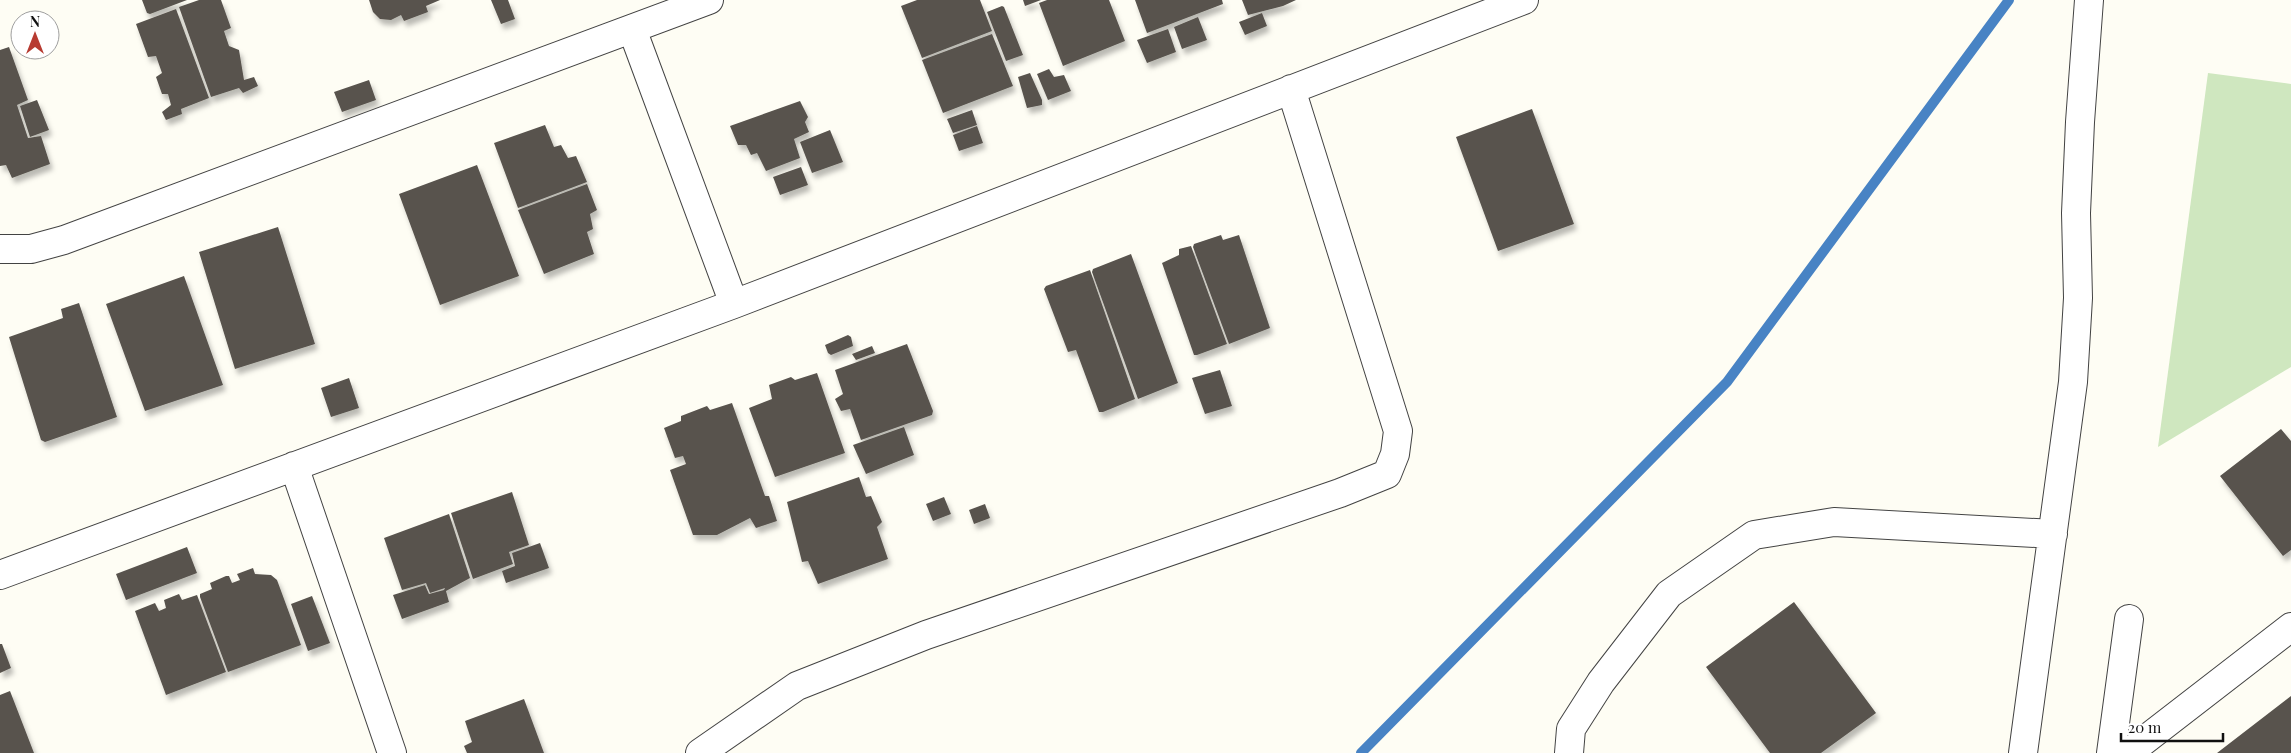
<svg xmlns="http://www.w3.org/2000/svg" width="2291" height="753" font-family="'Playfair Display',serif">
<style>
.green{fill:#cfe7bf}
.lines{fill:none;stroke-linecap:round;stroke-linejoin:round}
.stream{stroke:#4883c4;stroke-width:10}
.building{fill:#58534d;filter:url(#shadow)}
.minor-casing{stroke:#434343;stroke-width:30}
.minor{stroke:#fff;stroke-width:28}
</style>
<defs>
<filter id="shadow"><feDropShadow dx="3" dy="5.5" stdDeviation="2.5" flood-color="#0004"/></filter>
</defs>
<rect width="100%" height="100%" fill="#fefdf4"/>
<path class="green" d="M2208,73l83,11v283l-133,80z"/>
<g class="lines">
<path class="stream" d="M1361,753l366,-371 282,-382"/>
</g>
<path class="building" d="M142,0h45l-37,14 -3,-1z
M199,0h22l10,28 -7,3 5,15 10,4 5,30 10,-3 4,9 -15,7 -4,-5 -28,9 -32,-90z
M369,0h71l-14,6 2,6 -24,9 -3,-6 -10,5 -11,-1 -7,-7z
M491,0h17l7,19 -14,5z
M917,0h63l12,31 -70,27 -21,-52z
M1023,0h18l-16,6z
M1047,0h62l16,41 -62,25 -24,-63z
M1135,0h87l1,4 -76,29z
M1242,0h54l-13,6 -35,9z
M1002,6l2,1 19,48 -17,6 -19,-49z
M176,9l33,89 -28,11 1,5 -16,6 -4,-8 9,-7 -3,-11h-6l-6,-17 6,-4 -6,-17 -8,1 -12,-33z
M1262,13l5,13 -22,9 -6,-13z
M1198,17l9,23 -25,9 -8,-22z
M1168,29l8,23 -29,11 -10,-23z
M992,34l21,52 -70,27 -21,-53z
M9,47l19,53 -11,5 11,33 13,-2 9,28 -38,14 -6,-13 -6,1v-116z
M1049,69l5,8 10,-2 7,16 -23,9 -11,-26z
M1030,73l12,27v5l-15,3 -9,-31z
M369,80l7,20 -34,12 -8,-20z
M37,100l12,30 -19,7 -10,-31z
M800,101l8,16 -3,5 4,10 -15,7 6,19 -34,13 -9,-18 -6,2 -5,-10h-8l-8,-19z
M1532,109l42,115 -76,27 -42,-114z
M972,110l5,15 -24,8 -6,-14z
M545,125l9,22 7,-2 7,13 8,-2 11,26 -69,26 -24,-65z
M977,126l6,17 -24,8 -6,-16z
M830,130l13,32 -31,11 -12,-31z
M477,165l42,111 -79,29 -41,-111z
M801,167l7,18 -28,10 -7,-18z
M587,184l10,26 -7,4 3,15 -6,3 7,22 -50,20 -26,-64z
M278,227l37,117 -80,25 -36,-117z
M1221,235l2,5 16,-5 31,93 -41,16 -36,-97 1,-3z
M1191,246l36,98 -30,11h-3l-32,-92 17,-8v-6z
M1131,254l47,129 -40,16 -46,-127 1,-3z
M1090,270l45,129 -32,13h-4l-23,-62 -8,2 -24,-63 2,-3z
M184,276l39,109 -78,26 -39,-107z
M79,303l38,114 -72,25 -4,-2 -32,-103 54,-19 -2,-9z
M848,335l3,2 2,9 -22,9 -3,-2 -3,-8z
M907,344l26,67 -1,4 -71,25 -11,-31 -9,2 -6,-12 8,-5 -8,-24z
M872,346l3,7 -19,7 -4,-6z
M1220,370l12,36 -27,8 -13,-36z
M817,373l28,80 -70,24 -26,-69 23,-9 -3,-14 22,-8 4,3z
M349,378l10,30 -28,9 -10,-29z
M732,403l33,93h4l8,25 -21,7 -6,-10 -33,17h-24l-23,-65 16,-6 -3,-8 -8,2 -11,-30 17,-7v-5l26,-10 3,4z
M904,427l10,28 -48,19 -13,-29z
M2281,429l10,12v109l-8,6 -63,-80z
M859,477l7,20 5,-1 11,26 -5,5 11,32 -70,25 -10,-23 -6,1 -15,-60z
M512,492l17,53 -20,7 4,12 -40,15 -22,-66z
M944,497l7,17 -18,7 -7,-17z
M985,504l5,14 -16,6 -5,-14z
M449,514l21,64 -24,13 3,11 -47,17 -9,-24 32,-10 4,9 15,-4 1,-2 -15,5 -4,-10 -24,7 -18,-52z
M540,543l9,25 -43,15 -4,-12 13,-5 -3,-13z
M187,547l10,26 -71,27 -10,-26z
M253,568l2,6 16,1 6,5 24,65 -73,27 -28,-75v-3l12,-5 -2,-6 16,-7h3l3,7 8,-3 -3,-6z
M179,594l3,6 15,-5 29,77 -60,23 -31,-84 20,-8 4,8 7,-3 -2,-8z
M312,596l18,47 -22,8 -17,-47z
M1794,602l82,111 -55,40h-51l-64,-86z
M0,644h2l9,24 -11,5z
M10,691l24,62h-34v-58z
M2291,696v57h-74z
M524,699l20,54h-77l-3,-7 8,-4 -7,-21z"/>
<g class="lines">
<g class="minor-casing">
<path id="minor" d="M632,29l102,275
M0,249h31l33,-9 645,-240
M294,466l98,287
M0,575l734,-271 790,-304
M700,753l97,-67 129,-51 414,-142 47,-19 8,-20 3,-23 -107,-342
M1569,753l2,-24 30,-47 68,-88 85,-59 80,-13 219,12
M2023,753l50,-371 5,-84 -2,-85 4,-91 9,-122
M2111,753l18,-134
M2128,753l163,-126"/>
</g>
<use href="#minor" class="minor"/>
</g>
<g transform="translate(35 35)"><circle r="24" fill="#ffffff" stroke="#9f9f9f"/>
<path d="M0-4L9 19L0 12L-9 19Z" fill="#b73b31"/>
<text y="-8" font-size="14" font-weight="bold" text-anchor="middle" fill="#101010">N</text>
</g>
<path d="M2121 733v8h102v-8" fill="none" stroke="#101010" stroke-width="2.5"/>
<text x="2128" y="733" font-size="15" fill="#101010" stroke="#ffffff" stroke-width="4" paint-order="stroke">20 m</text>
</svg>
